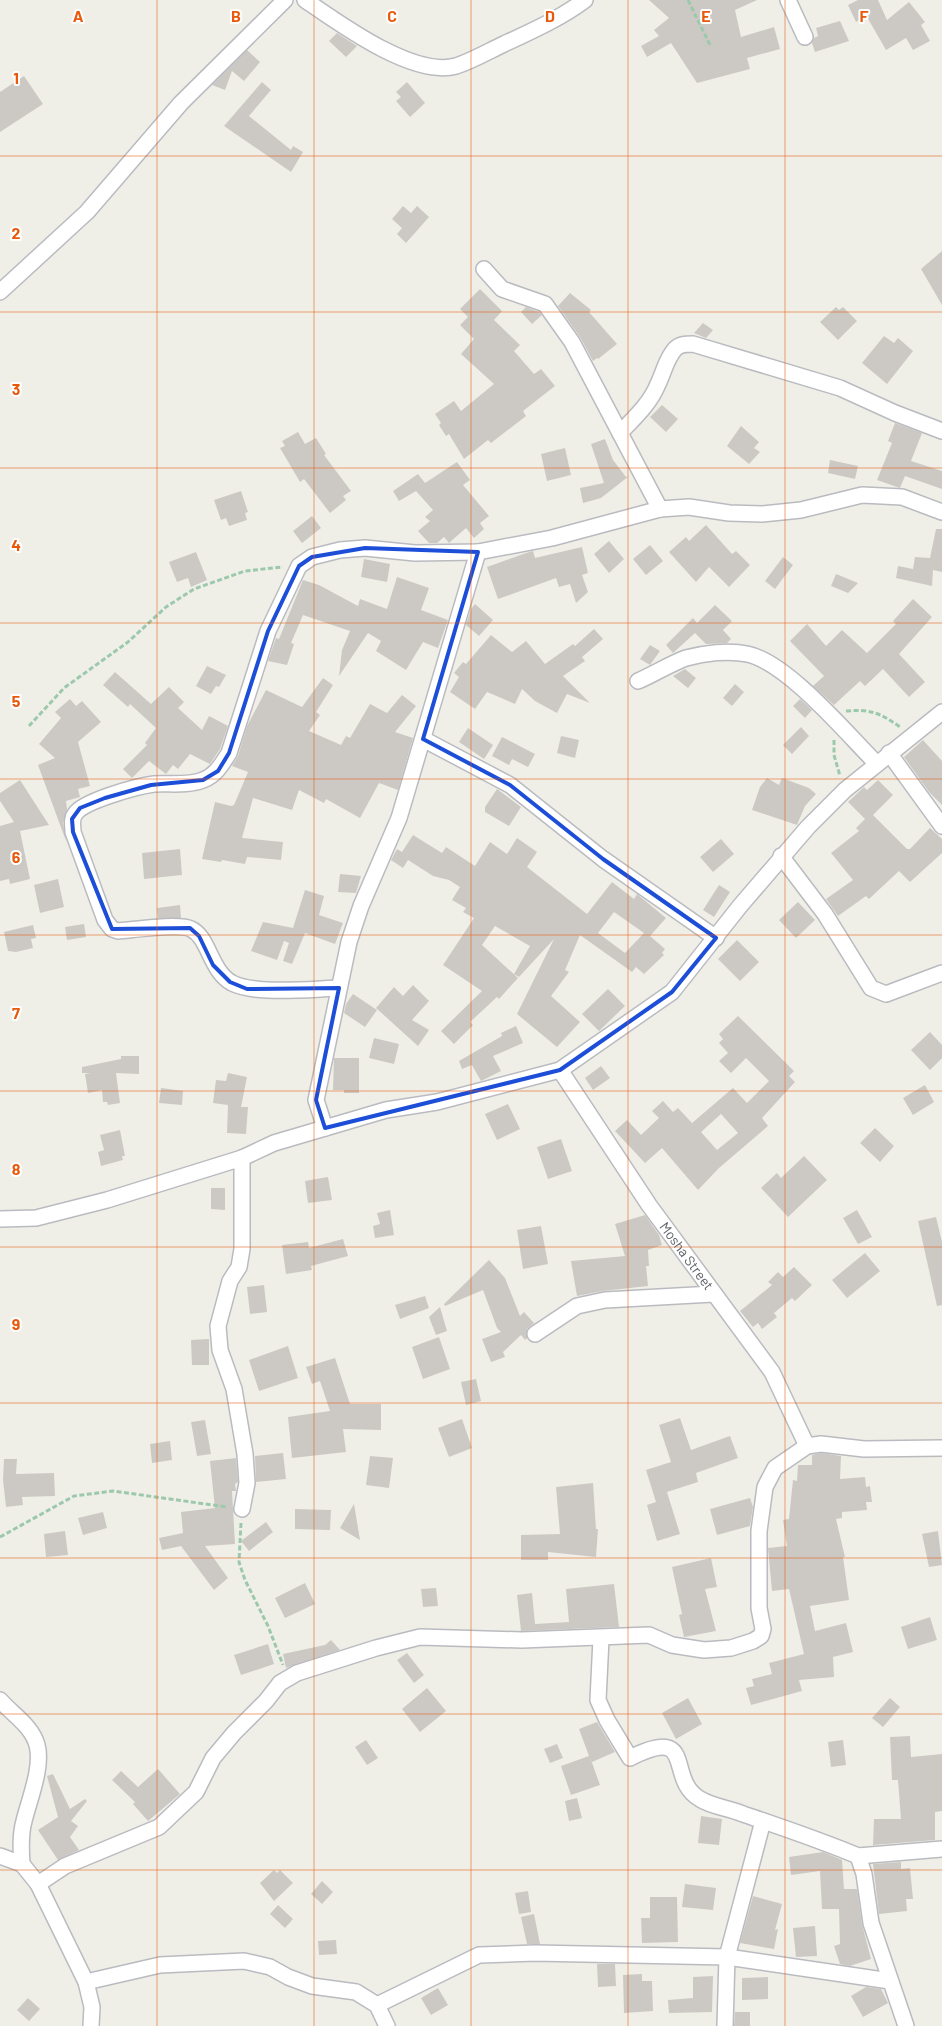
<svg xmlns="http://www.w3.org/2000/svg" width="942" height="2026" font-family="Barlow,sans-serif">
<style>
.building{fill:#ccc9c4;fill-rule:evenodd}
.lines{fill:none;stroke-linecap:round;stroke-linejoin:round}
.minor-casing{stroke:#b9bbc0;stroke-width:18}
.path{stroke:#9cc9ac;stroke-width:3;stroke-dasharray:5 2.5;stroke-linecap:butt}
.minor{stroke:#fff;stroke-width:15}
.marked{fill:none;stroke:#1d4ed8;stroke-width:4;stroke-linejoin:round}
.grid{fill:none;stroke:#e8590c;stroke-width:1;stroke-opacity:0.55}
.labels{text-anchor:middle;stroke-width:4;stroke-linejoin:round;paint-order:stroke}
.street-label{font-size:14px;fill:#5e6167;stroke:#fff}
.grid-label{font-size:16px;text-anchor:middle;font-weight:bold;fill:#e8590c;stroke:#fff;stroke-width:4;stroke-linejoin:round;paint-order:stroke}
</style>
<rect width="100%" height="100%" fill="#f0efe7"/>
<path class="building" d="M649,0h108l-22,10 6,27 33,-10 6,22 -33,9 3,11 -53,14 -26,-40 -24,14 -6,-11 18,-10 -5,-6 15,-12z
M858,0h20l9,20 22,-18 16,20 -4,3 9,16 -17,9 -7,-12 -20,12 -19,-33 -11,5 -8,-17z
M840,21l9,20 -34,11 -3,-9 2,-5 4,-2 -2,-8z
M337,33l20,13 -11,11 -17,-16z
M247,50l13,12 -16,19 -12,-10 -7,19 -13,-5z
M24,76l19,28 -43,28v-40z
M262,82l9,8 -22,26 42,34 2,-4 10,6 -12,20 -67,-46z
M407,82l18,21 -15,14 -14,-16 5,-4 -5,-5z
M403,206l8,7 6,-7 12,11 -23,26 -9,-9 5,-6 -10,-9z
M942,251v54l-21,-36z
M480,289l22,22 -8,9 26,25 -6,6 20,23 7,-5 14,17 -32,25 3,5 -35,27 -3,-3 -24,19 -15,-25 -3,2 -7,-11 2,-2 -6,-9 19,-13 7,10 33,-27 -33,-30 13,-15 -14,-14 8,-8 -8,-8z
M570,293l21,17 -2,2 28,32 -19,15 -1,-1 -4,3 -13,-24 -22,-31z
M526,307l13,5 3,3 -10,9 -11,-12z
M836,307l3,3 4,-3 14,14 -19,19 -18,-18z
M703,323l10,7 -7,8 -12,-5z
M884,336l10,7 4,-5 15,13 -26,33 -25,-21z
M662,405l16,14 -12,13 -16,-15z
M895,423l27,10 -11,28 31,10v18l-37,-13 -5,12 -23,-8 15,-37 -4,-2z
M741,426l18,16 -5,6 6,4 -11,12 -22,-18z
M298,432l7,12 11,-6 10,16 -2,1 27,36 -8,5 3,4 -16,13 -26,-34 -4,3 -20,-34 5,-2 -3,-5z
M605,439l8,21 13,17 3,-1 -28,22 -18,5 -3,-15 24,-5 -13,-39z
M565,448l6,27 -24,6 -6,-27z
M830,460l28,6 -3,13 -27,-6z
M457,462l13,18 -7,5 26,31 -9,7 4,6 -10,9 -8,-10 -17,15 -5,-6 -7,6h-8l-11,-12 12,-10 -5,-4 8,-7 -17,-19 -17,10 -6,-10 25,-17 7,9z
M241,491l7,21 -3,1 2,7 -18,6 -3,-8 -5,2 -7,-20z
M312,516l9,12 -19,15 -9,-12z
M706,525l26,29 4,-3 14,14 -21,22 -20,-20 -13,15 -27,-30 17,-15 3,4z
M936,529h6v43l-9,-2 -1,16 -36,-8 2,-12 15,3 2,-12 15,1z
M609,541l15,18 -15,14 -15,-19z
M650,545l13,16 -17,14 -13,-16z
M582,547l6,26 -6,2 6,17 -12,11 -6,-19 -11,3 -3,-9 -58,21 -11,-32 42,-15 4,-1 2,7z
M196,552l11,28 -16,7 -3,-9 -11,4 -8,-20z
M783,557l10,8 -18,24 -10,-8z
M364,559l26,5 -3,18 -26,-5z
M836,574l22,9 -10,10 -17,-7z
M397,577l32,11 -8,22 27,10 -10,28 -15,-6 -17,28 -30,-19 5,-10 -13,-8 -29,43 3,-26 8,-19 -47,-16 -12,28 3,1 -7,21 -19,-4 8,-23 3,1 24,-59 16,5 39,21 2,-7 27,10z
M913,599l19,18 -33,37 26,28 -16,15 -26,-28 -18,17 -5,-5 -26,24 -21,-19 11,-10 -34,-35 17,-17 19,22 16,-16 25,23 29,-29 -3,-3z
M475,604l18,16 -14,16 -13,-11 5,-16z
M715,605l17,16 -9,9 8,9 -4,4 -21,1 -11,-11 -22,20 -7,-8 27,-27 4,5z
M594,629l9,10 -21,18 3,4 -22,15 27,27 -23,-9 -10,19 -22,-12 -13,-12 -7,15 -28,-12 -12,17 -25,-17 9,-15 -5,-4 9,-11 3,2 25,-29 21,17 14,-11 19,23 28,-20 2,2z
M650,645l10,6 -10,14 -10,-6z
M207,666l19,9 -7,12 -3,-1 -5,8 -15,-8z
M685,669l11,9 -8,10 -15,-12z
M115,672l36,32 18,-17 15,15 -6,6 24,22 7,-14 19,10 -8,23 -10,15 -20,-10 -12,15 -5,-4 -7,9 -17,-13 -17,17 -9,-9 24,-24 -2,-2 11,-15 -26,-24 -2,3 -25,-22z
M323,678l10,7 -17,27 4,3 -11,16 32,14 5,-9 4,2 20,-34 17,9 15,-18 14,11 -21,26 18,6 -15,52 -19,-7 -19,35 -34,-19 -2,4 -25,-13 -7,20 -39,-12 -11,40 41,4 -2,18 -34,-3 -2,7 -23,-4 -1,2 -19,-3 13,-57 16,4 3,-1 14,-33 -16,-6 6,-10 9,-30 19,-36 36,17z
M735,684l9,8 -12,14 -9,-8z
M70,699l6,7 6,-5 19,21 -23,20 12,44 -12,3 2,8 -14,4 1,8 -4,14 3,18 -28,-76 17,-7 -16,-14 22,-26 -6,-6z
M800,699l12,11 -7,8 -12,-12z
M801,727l8,9 -17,18 -9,-9z
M468,728l25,17 -9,14 -25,-17z
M561,736l18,4 -4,18 -18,-5z
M502,737l33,17 -7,13 -16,-8 -3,6 -17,-9z
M923,740l19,21v44l-13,-13 -25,-35z
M767,778l12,7 3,-7 27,10 7,6 -11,12 -8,19 -45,-15 8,-23z
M20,780l29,45 -29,6 10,48 -20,5 -1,-5 -9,2v-55l14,-4 -14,-21v-8z
M878,780l15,15 -20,20 34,34h3l20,-21 12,11v14l-32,29 -11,-11 -30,28 -3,-3 -28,20 -12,-17 27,-19 -22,-27 28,-22 -3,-3 9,-9 -17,-17 16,-15 3,3z
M497,789l24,18 -12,19 -24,-14v-5z
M413,835l29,18 4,-6 29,19 15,-24 17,12 10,-16 20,14 -10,15 60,47 25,-32 22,17 3,-5 29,24 -16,18 15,13 -3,4 2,2 -20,19 -8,-7 -4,5 -52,-37 -15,35 4,2 -18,24 29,26 -23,25 -40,-33 37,-75 -35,38 -5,-3 16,-28 -35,-20 -13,19 36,33 -19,21 -2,-2 -27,25 3,3 -19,19 -13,-13 41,-40 -39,-26 31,-47 -11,-6 3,-4 -14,-8 8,-13 -11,-7 -16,-4 -25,-16 -5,8 -12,-8 6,-11 5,3zM614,912l30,21 -19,20 -27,-20z
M721,839l13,15 -21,18 -13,-15z
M180,849l2,26 -38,4 -2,-26z
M340,874l21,2 -5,17 -18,-1z
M58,879l6,28 -24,6 -6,-28z
M719,885l11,7 -16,25 -11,-7z
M305,890l19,6 -5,19 24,8 -8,21 -30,-11 -13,31 -9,-3 6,-18 -5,-2 -7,19 -26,-9 12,-29 30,6z
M798,902l17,18 -19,18 -17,-18z
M180,905l1,13h-23l-1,-10z
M84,924l2,13 -19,3 -2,-13z
M33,925l3,13 -5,1 2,9 -17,4 -8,-1 -4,-19z
M737,940l22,22 -19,19 -22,-22z
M413,985l16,16 -17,19 17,10 -11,16 -42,-38 18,-21 9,9z
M608,989l17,17 -26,25 -17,-17z
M353,994l24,16 -12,17 -21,-14 2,-9z
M738,1016l56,55 -5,5 6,6 -33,36 6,8 -49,42 -21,22 -36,-42 -17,15 -30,-32 12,-11 14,15 18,-17 -7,-7 11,-10 10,11 5,-4 14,15 41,-35 14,15 22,-22 -23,-23 -15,15 -12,-12 9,-8 -9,-10 4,-4 -4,-5zM721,1114l17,19 -21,17 -16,-18z
M516,1026l7,17 -30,13 8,15 -20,10 -9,-16 -10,4 -3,-8 43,-25 -1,-3z
M930,1032l12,13v13l-12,12 -19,-20z
M374,1038l25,6 -5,20 -25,-6z
M121,1056h18v18l-23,-1 4,30 -12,2 -1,-3h-4l-1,-12 -14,3 -3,-19 6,-1h-9v-6l39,-8z
M334,1058h25v35h-15v-3h-11z
M601,1066l9,12 -17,12 -8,-12z
M228,1073l19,4 -6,30h7l-2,27 -19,-1 1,-28 -15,-2 3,-23 10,1z
M925,1085l9,17 -21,13 -10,-17z
M161,1088l22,3 -1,14 -23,-2z
M508,1104l12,25 -23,11 -12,-26z
M875,1128l19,18 -14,16 -20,-19z
M120,1130l5,26h-3l1,4 -22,6 -3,-14 6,-2 -4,-15z
M561,1139l11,32 -24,8 -11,-32z
M804,1156l23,24 -39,37 -27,-29 16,-15 4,5z
M328,1177l4,23 -24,3 -3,-22z
M211,1188h14v22l-14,-1z
M390,1210l4,25 -19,3 -2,-12 7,-2 -3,-11z
M857,1210l15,27 -14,7 -15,-26z
M645,1215l14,20 3,10 -14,5 1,16h-3l2,20 -45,5 -26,5 -6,-35 54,-5 -10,-32z
M936,1217l6,25v63l-5,1 -19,-85z
M541,1226l7,38 -25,5 -6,-39z
M343,1239l5,17 -37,10 1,4 -26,4 -4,-29 26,-3 1,6z
M865,1253l15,18 -33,27 -15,-18z
M489,1260l16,18 15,38 4,-4 10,11 -7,6v9l-2,2 -4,-5 -18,17 2,5 -14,5 -9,-23 19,-7 -4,-4 -14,-38 -38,16 -1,-2z
M794,1267l18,18 -17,16 -3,-3 -18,15 3,4 -15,12 -4,-6 -5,4 -13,-16 32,-26 -4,-3 10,-10 5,5z
M264,1285l3,27 -17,2 -3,-27z
M425,1296l4,12 -29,11 -5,-14z
M440,1307l7,24 -11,4 -7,-18z
M439,1337l11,32 -27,10 -11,-32z
M209,1339v26h-17l-1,-25z
M288,1346l10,32 -39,13 -10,-31z
M335,1358l15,46h31v26l-38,-1 3,23 -54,6 -4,-41 42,-6 -10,-30 -8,3 -6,-17z
M476,1379l5,22 -15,4 -5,-23z
M680,1418l11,32 39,-14 8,22 -42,15 2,9 -31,10 13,42 -23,7 -10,-36 9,-3 -10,-32 25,-8 -12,-37z
M462,1419l10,29 -23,9 -11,-29z
M205,1420l6,34 -14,2 -6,-34z
M170,1441l2,19 -20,3 -2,-19z
M283,1453l3,26 -30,3 -1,-26z
M821,1453l20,3 -1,23 25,-2 1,10 4,-1 2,16h-6l1,8 -25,2v6l-6,1 9,38h-2l6,43 -39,6 5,25 31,-8 7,29 -20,5 1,20 -35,3 3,11 -51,14 -5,-17 8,-2 -2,-7 20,-5 -3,-11 35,-9 -15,-65 -17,2 -4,-43 19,-2 -4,-26 6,-1 4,-39 4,1 1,-16h14v-10z
M370,1456l23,2 -4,30 -23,-3z
M236,1458l2,24 -3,2 1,7h-4l3,53 -30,2 23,32 -14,12 -33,-44 -19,4 -3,-12 24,-5 -2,-21 34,-4 -5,-47z
M4,1459h13l-1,15 38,-1 1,23 -33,1 1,8 -17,2 -3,-27z
M593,1483l3,46h2l-2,28 -48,-5v8h-27v-25l39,-1 -4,-47z
M750,1498l3,9 -3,19 -33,9 -7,-26z
M354,1504l6,36 -20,-12z
M295,1509l36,1 -1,20 -35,-1z
M103,1512l4,16 -24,7 -5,-17z
M266,1522l7,10 -24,19 -8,-10z
M65,1531l3,24 -22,2 -2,-23z
M938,1531l4,34 -13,2 -7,-33z
M711,1558l6,29 -12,2 11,42 -32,6 -5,-22 3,-1 -10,-47z
M305,1583l10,21 -30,14 -10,-20z
M614,1584l5,43 -98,4 -4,-36 15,-2 3,31 34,-2 -3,-33z
M436,1588l2,18 -15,1 -2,-18z
M930,1617l7,23 -29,9 -7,-22z
M331,1640l9,10 -54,18 -3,-14 42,-9z
M268,1644l6,20 -33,11 -7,-20z
M407,1653l17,22 -10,8 -17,-23z
M427,1688l19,23 -26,21 -18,-23z
M688,1698l14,26 -26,15 -14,-26z
M890,1698l10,9 -17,20 -11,-9z
M597,1722l18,30 -23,10 -2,-5 10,28 -29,10 -10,-29 28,-10 -10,-27z
M910,1736l1,21 31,-3v57l-7,1v28l-62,5 1,-26h27l-3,-39h-6l-2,-43z
M366,1740l12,18 -11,7 -12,-18z
M843,1740l3,25 -15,2 -3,-25z
M557,1744l6,14 -13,5 -6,-14z
M158,1769l22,25 -32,27 -15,-17 2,-2 -23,-22 9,-9 17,16z
M53,1774l17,35 15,-10 2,2 -16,20 7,5 -8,11 9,13 -21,10 -20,-30 20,-13 -11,-41z
M577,1798l5,20 -13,3 -4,-20z
M701,1816l21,3 -3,26 -21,-2z
M823,1852l19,8 2,29h13l5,35 9,35 -21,7 -10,-2 -6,-18 6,-2 -1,-35h-17l-2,-38 -29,4 -2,-18z
M901,1862v7l9,-1 3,31h-7l1,12 -28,3 -6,-50z
M274,1870l3,3 3,-3 13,13 -19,18 -14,-18z
M322,1881l11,11 -11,12 -11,-10z
M685,1884l31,4 -3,22 -31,-3z
M528,1891l3,21 -12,2 -4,-21z
M753,1896l29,8 -7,26 3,-1 -4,20 -34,-6z
M650,1897h27l1,45 -36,1 -1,-25h9z
M278,1905l15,14 -8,9 -15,-14z
M534,1914l6,30h-13l-6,-27z
M815,1926l2,30 -21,1 -3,-29z
M336,1940l1,14 -18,1 -1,-14z
M597,1964h18l1,22 -18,1z
M642,1974v7h10l1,30 -29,2 -1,-38z
M713,1976l-1,36 -43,1 -1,-13 25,-2v-21z
M768,1977v22l-26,1v-22z
M866,1987l15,2 7,14 -25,14 -12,-21z
M438,1988l10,17 -17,10 -10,-17z
M28,1998l12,11 -11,12 -12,-11z
M735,2012h15v14h-16z"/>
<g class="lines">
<g class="minor-casing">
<g id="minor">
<path d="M305,0c34,23 108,78 151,66 16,-5 33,-15 48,-22 28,-13 57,-26 81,-44"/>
<path d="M788,0l17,37"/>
<path d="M484,269l18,20 43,15 27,38 88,167"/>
<path d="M0,292l87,-80 94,-109 104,-103"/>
<path d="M620,433c14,-15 30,-29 38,-49 6,-12 8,-25 17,-35 5,-5 11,-5 18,-5l147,44 55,25 47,18"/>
<path d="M638,681c16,-7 32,-17 48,-23 18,-5 43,-8 61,-4 40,8 100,80 130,110"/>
<path d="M423,739l87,46 93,74 113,79"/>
<path d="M889,753l53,73"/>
<path d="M781,856l44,58 46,74 15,6 56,-21"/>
<path d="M339,988c-29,1 -83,7 -107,-5 -22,-12 -23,-46 -41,-54 -12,-6 -59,1 -73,2l-6,-2 -7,-9 -32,-88c0,-6 -2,-13 2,-18 8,-13 63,-28 79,-30 15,-1 34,2 49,-4 13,-5 19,-16 26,-27l39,-122 31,-65 13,-9 28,-7 25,-2 50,5 63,-1 74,-14 108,-29 29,-2 40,6 33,1 39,-4 61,-15 40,2 40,15"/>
<path id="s1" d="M560,1070l89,135 123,167 35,74"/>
<path d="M325,1128l-9,-28 33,-158 12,-36 38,-88 79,-266"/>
<path d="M0,1219l36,-1 71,-18 135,-42 32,-15 112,-33 51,-8 123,-32 112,-78 68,-86 68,-79 37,-37 97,-78"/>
<path d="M535,1334l42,-28 28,-6 108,-6"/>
<path d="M242,1509l5,-26 -2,-29 -11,-65 -14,-39 -2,-24 12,-45 9,-14 3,-18v-91"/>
<path d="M601,1639l-3,61 9,20 23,38c68,-34 35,21 70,41 13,8 29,9 43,15 38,13 77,26 115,42l6,18 7,49 35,103"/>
<path d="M0,1700c12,14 32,26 37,45 6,22 -8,55 -13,76 -4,14 -3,29 -2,43"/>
<path d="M0,1856l22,8 16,20 48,98 6,25 -1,19"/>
<path d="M858,1856l84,-7"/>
<path d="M38,1884l27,-18 94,-39 37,-35 17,-34 21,-25 32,-32 14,-18 17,-10 79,-25 44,-11 102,3 127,-5 23,10 32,5 27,-2 22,-7 8,-5 2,-7 -4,-21v-77l6,-44 10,-19 32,-22 14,-2 43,5 78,-1"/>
<path d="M86,1982l74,-17 84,-4 26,6 18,10 24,9 44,6 21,13 10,21"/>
<path d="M377,2005l102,-50 56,-2 192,4 163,24"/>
<path d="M725,2026l2,-69 36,-136"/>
</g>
</g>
<path class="path" d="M688,0l23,47
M846,711c25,-2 34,2 54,16
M29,726l35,-38 64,-46 38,-35 28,-18 51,-18 38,-4
M834,740v15l6,21
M241,1523l-2,39 6,18 23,46 15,39
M0,1537l74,-41 39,-5 114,16"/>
<use href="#minor" class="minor"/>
</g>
<path class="marked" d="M365,548l113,4 -55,187 87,46 93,74 113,79 -44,54 -112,78 -235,58 -9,-28 23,-112 -92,1 -17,-7 -17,-17 -14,-29 -9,-8 -78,1 -39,-97 -1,-13 8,-11 25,-10 46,-13 52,-5 15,-9 11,-18 39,-122 31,-65 13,-9z"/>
<path class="grid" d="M157,0v2026M314,0v2026M471,0v2026M628,0v2026M785,0v2026M0,156h942M0,312h942M0,468h942M0,623h942M0,779h942M0,935h942M0,1091h942M0,1247h942M0,1403h942M0,1558h942M0,1714h942M0,1870h942"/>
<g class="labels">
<g class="street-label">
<text dy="5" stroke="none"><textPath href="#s1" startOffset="225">Mosha Street</textPath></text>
</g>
</g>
<g class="grid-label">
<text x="78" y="22">A</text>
<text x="236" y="22">B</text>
<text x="392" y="22">C</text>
<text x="550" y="22">D</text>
<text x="706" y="22">E</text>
<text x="864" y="22">F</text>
<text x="16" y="84">1</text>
<text x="16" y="239">2</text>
<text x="16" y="395">3</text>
<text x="16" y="551">4</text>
<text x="16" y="707">5</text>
<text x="16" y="863">6</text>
<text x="16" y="1019">7</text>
<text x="16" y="1175">8</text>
<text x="16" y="1330">9</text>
</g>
</svg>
